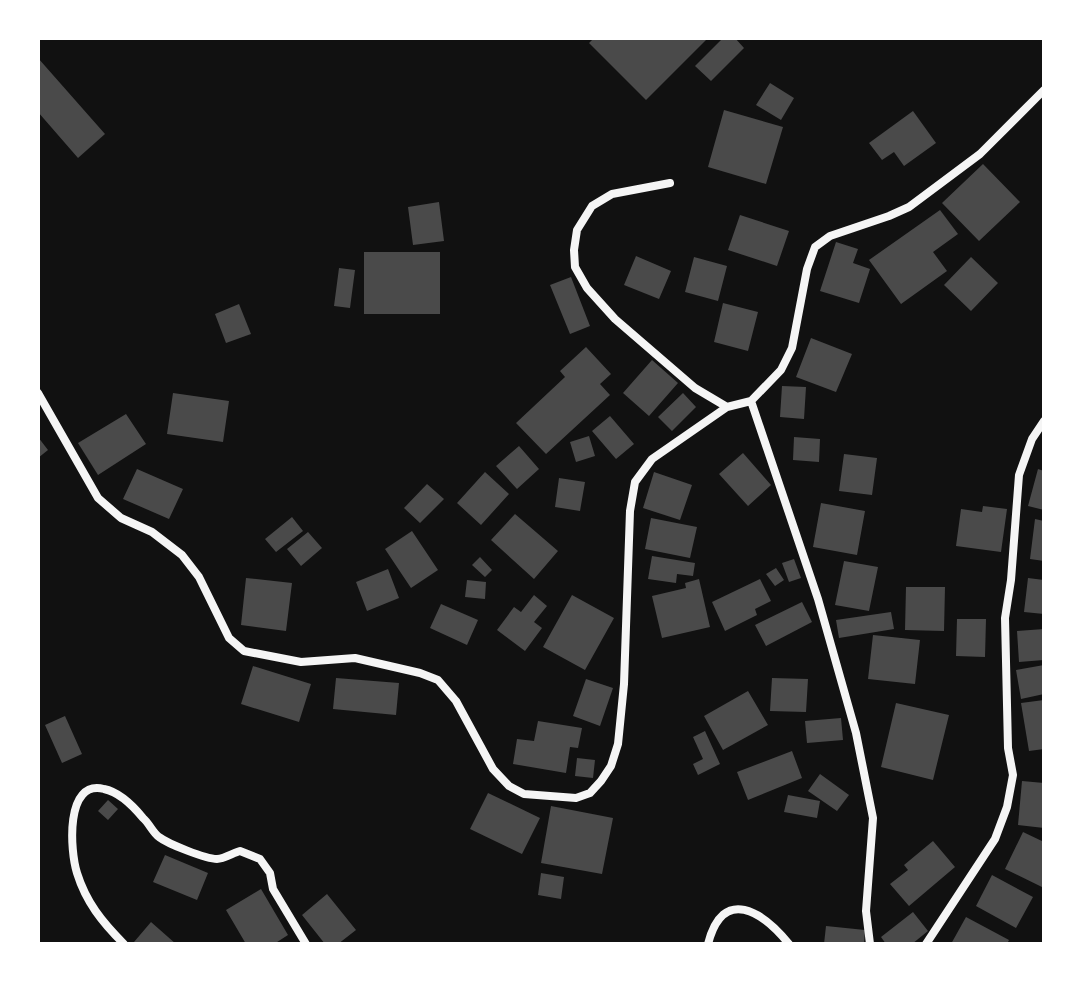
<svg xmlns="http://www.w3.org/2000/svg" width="1082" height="982" font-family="Inter,sans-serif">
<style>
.building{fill:#4a4a4a}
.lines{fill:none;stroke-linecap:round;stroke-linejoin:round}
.minor{stroke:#f5f5f5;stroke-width:8}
</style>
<rect width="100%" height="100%" fill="#111"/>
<path class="building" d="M594,38h114l-62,62 -57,-57z
M723,38h12l9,10 -33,33 -16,-15z
M38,58l67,76 -27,24 -40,-46z
M770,83l24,15 -13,22 -25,-15z
M724,110l59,17 -17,57 -58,-17z
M913,111l23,32 -32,23 -10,-14 -12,8 -13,-17z
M983,164l37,38 -41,39 -37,-38z
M439,202l5,39 -31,4 -5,-38z
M940,210l18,24 -25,18 14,19 -46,33 -32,-44z
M740,215l49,16 -12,35 -49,-16z
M836,242l22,7 -5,14 17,6 -11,34 -39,-12z
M364,252h76v62h-76z
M636,256l35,15 -12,28 -35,-14z
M694,257l33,9 -9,35 -33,-9z
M971,257l27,26 -27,28 -27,-26z
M339,268l16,2 -5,38 -16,-2z
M571,277l19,49 -20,8 -20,-49z
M723,303l35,9 -10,39 -34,-9z
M239,304l12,30 -25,9 -11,-29z
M811,338l41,16 -16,38 -40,-15z
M586,347l25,27 -11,10 10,11 -64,59 -30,-31 49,-46 -5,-6z
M652,360l26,23 -29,33 -26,-23z
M782,386l24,1 -2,32 -24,-2z
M173,393l56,8 -6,41 -56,-8z
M683,393l13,14 -24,24 -14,-14z
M126,414l20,30 -48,31 -20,-32z
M610,416l24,28 -18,15 -24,-28z
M589,436l6,20 -19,6 -6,-20z
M38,437l10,13 -10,8z
M794,437l26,2 -1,23 -26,-2z
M519,446l20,23 -22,20 -21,-23z
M743,453l28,32 -23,21 -29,-32z
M844,454l33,4 -5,37 -33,-4z
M137,469l46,20 -14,30 -46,-20z
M1038,469l6,2v39l-16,-4z
M485,472l24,22 -28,31 -24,-22z
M654,472l38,13 -12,35 -37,-12z
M559,478l26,4 -5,29 -25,-4z
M427,484l17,15 -24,24 -16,-15z
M821,503l44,8 -8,44 -44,-8z
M983,506l24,3 -6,43 -45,-6 5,-37 21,3z
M515,514l43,37 -24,28 -43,-39z
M292,517l11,14 -27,21 -11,-13z
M651,518l46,9 -7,31 -45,-9z
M1035,519l9,2v40l-14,-2z
M412,531l26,39 -27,18 -26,-39z
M308,532l14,16 -21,18 -14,-17z
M652,556l43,7 -2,13 -16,-2 -1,9 -28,-4z
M480,557l12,13 -7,7 -13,-12z
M794,559l7,19 -12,4 -7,-19z
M844,561l34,6 -9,44 -34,-6z
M776,568l8,12 -9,6 -9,-12z
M388,569l11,29 -32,13 -11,-29z
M246,578l46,5 -6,48 -45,-6z
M1028,578l16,2v34l-20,-2z
M699,579l11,48 -48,11 -10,-42 34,-8 -1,-5z
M760,579l11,22 -16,8 2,6 -32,16 -13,-29z
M467,580l19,2 -1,17 -20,-2z
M906,587h39l-1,44 -39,-1z
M534,595l13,11 -13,16 8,6 -17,23 -28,-21 17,-23 7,5z
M572,595l42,23 -29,52 -42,-23z
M802,602l10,20 -46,24 -11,-21z
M441,604l37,16 -11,25 -37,-17z
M891,612l3,17 -55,9 -3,-18z
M957,619h29l-1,38 -29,-1z
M1044,629v31l-25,2 -2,-31z
M873,635l47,5 -5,44 -47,-5z
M1044,665v29l-23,5 -5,-29z
M253,666l58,18 -12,38 -58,-18z
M336,678l63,5 -3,32 -63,-6z
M772,678l36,1 -2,33 -36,-1z
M586,679l27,9 -13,38 -27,-10z
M748,691l20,34 -45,25 -19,-34z
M1044,700v49l-15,2 -8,-48z
M896,703l53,12 -16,65 -52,-13z
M65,716l17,38 -20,9 -17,-38z
M841,718l2,22 -36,3 -2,-22z
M538,721l44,7 -4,20 -8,-1 -4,26 -53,-9 4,-25 17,2z
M705,731l15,33 -22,11 -5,-11 10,-5 -10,-22z
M792,751l10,27 -54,22 -11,-28z
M577,758l18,2 -2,18 -18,-2z
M820,774l29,21 -12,16 -29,-20z
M1022,781l22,2v45l-26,-3z
M488,793l52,25 -18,36 -52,-25z
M788,795l32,6 -3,17 -33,-6z
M108,800l10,9 -10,11 -10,-9z
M551,806l62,12 -11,56 -61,-11z
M1023,832l21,10v46l-39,-19z
M933,841l22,26 -46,39 -19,-22 18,-14 -4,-5z
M165,855l43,18 -11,27 -44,-18z
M541,873l23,4 -3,22 -23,-4z
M992,875l41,22 -17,31 -40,-22z
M261,889l27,46 -14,9h-28l-20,-34z
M327,894l29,36 -18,14h-13l-23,-29z
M913,912l15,19 -16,13h-26l-5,-7z
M966,917l43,23 -2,4h-56z
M151,922l25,22h-40l-2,-2z
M826,926l39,4 -1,14h-40z"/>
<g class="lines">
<path class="minor" d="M670,183l-58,11 -20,12 -15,24 -3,20 1,17 12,21 28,31 80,69 32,19
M38,393l60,105 23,20 31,14 30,23 17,22 30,61 15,13 57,11 54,-4 65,15 18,7 18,21 37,68 16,17 15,8 52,4 14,-5 11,-12 10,-15 7,-22 6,-60 6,-173 5,-29 17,-23 75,-52 24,-6 30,-31 11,-22 15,-79 8,-22 15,-11 59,-20 20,-9 71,-53 64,-64
M751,401l67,198 38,134 17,85 -7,93 4,33
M124,944c-22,-22 -38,-42 -47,-71 -7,-22 -12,-94 27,-84 15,3 30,18 39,29 6,5 10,15 16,19 9,7 47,22 58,22 7,0 16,-6 23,-8l20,8 10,14 3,16 33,55
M708,944c15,-59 55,-32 81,0
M926,944l69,-105 12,-32 6,-32 -5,-27 -3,-130 6,-38 8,-105 13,-36 12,-18"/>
</g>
<rect width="1082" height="982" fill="none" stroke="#ffffff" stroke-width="80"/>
</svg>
